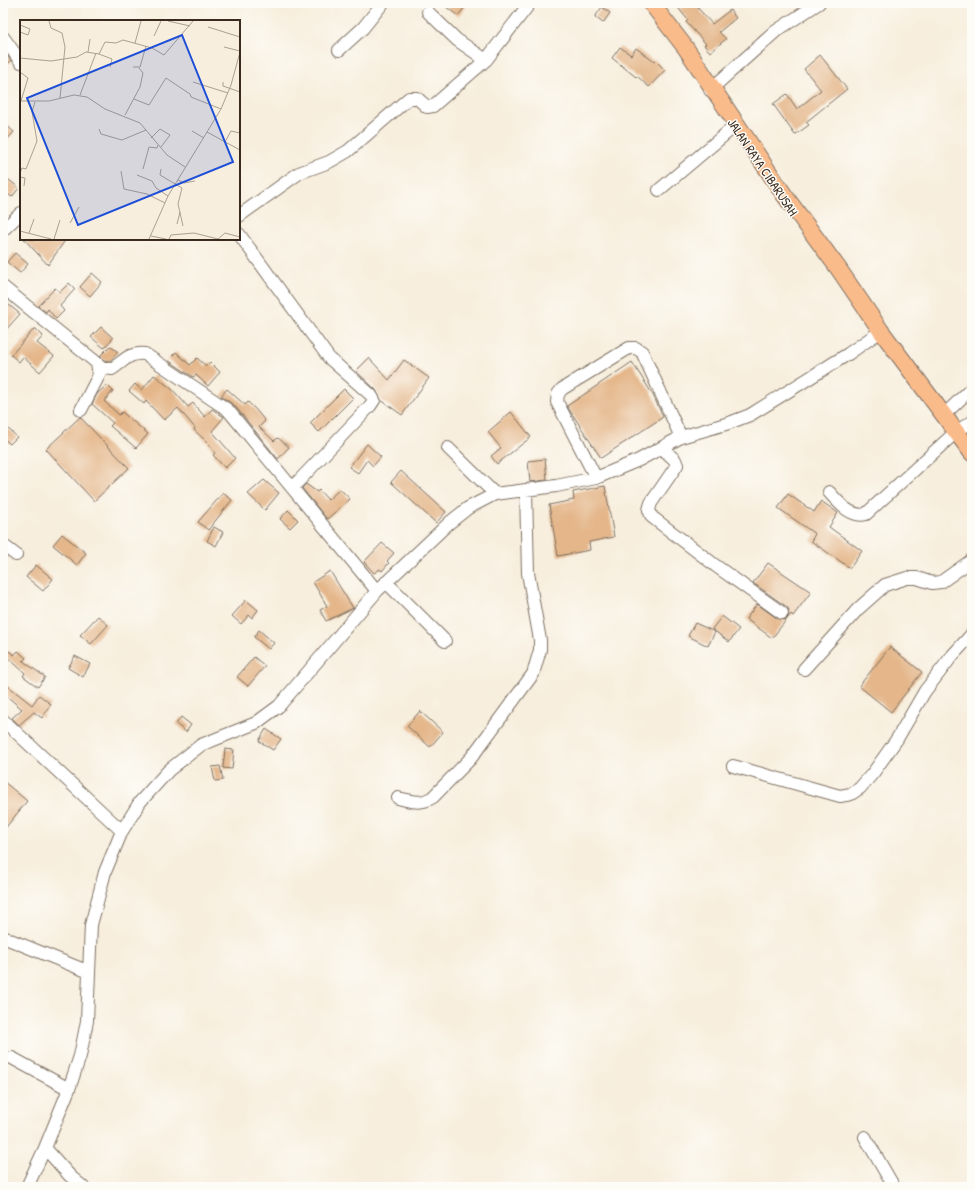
<svg xmlns="http://www.w3.org/2000/svg" width="975" height="1190" font-family="'Patrick Hand',sans-serif">
<style>
.building{fill:#e4b689}
.lines{fill:none;stroke-linecap:round;stroke-linejoin:round}
.minor-casing{stroke:#7d6f61;stroke-width:14}
.major-casing{stroke:#7d6f61;stroke-width:18}
.minor{stroke:#fff;stroke-width:12}
.major{stroke:#fabb8b;stroke-width:16}
.labels{text-anchor:middle;stroke-width:3;stroke-linejoin:round;paint-order:stroke}
.street-label{font-size:13px;fill:#3b2a1e;stroke:#fdfcf7}
.inset-road{fill:none;stroke:#aca091;stroke-width:1}
.view{fill:#1d4ed8;fill-opacity:0.15;stroke:#1d4ed8;stroke-width:2}
.inset-edge{fill:none;stroke:#3b2a1e;stroke-width:2}
</style>
<rect width="100%" height="100%" fill="#fdfcf7"/>
<filter id="ink" filterUnits="userSpaceOnUse"><feTurbulence type="fractalNoise" baseFrequency=".025" numOctaves="2"/><feDisplacementMap in="SourceGraphic" scale="8" xChannelSelector="R" yChannelSelector="G"/><feConvolveMatrix kernelMatrix="1 2 1 2 8 2 1 2 1" color-interpolation-filters="sRGB"/></filter>
<filter id="wash" filterUnits="userSpaceOnUse"><feTurbulence type="fractalNoise" baseFrequency=".012" numOctaves="4" result="noise"/><feDisplacementMap in="SourceGraphic" scale="16" xChannelSelector="R" yChannelSelector="G"/><feGaussianBlur stdDeviation="0.9" result="paint"/><feColorMatrix in="noise" values="0 0 0 0 0 0 0 0 0 0 0 0 0 0 0 0 0 1.4 0 .05"/><feComposite in="paint" operator="in"/></filter>
<g filter="url(#wash)">
<rect width="100%" height="100%" fill="#f7eedd"/>
<g id="blocks">
<path class="building" d="M441,3h27l-10,13z
M686,3h16l-5,4 15,17 18,-14 6,8 -17,14 7,7 -16,13 -6,-7 2,-1 -20,-22 2,-2 -9,-11z
M602,7l8,6 -7,10 -8,-6z
M620,47l11,8 5,-7 17,13 2,-1 10,10 -16,17 -12,-11 -1,1 -24,-19z
M3,50l8,11 -8,7z
M820,55l27,34 -41,33 3,3 -14,10 -22,-31 14,-10 10,15 24,-19 -17,-21z
M3,122l11,10 -11,12z
M3,175l16,13 -7,9 -9,-6z
M24,239h42l-18,26z
M15,253l13,11 -8,9 -13,-11z
M92,273l10,9 -12,14 -10,-9z
M69,283l6,6 -15,17 4,5 -8,8 -8,-10 -2,3 -8,-6 17,-18 5,4z
M3,300l17,14 -17,19z
M101,327l12,11 -9,10 -13,-11z
M35,328l8,8 -6,7 17,13 -14,16 -17,-15 -4,5 -8,-7z
M110,346l8,6 -8,9 -6,-1 -4,-4z
M176,352l14,13 7,-7 9,8 4,-4 10,10 -12,14 -12,-11 -3,2 -25,-17z
M369,358l20,22 15,-20 25,18 -27,37 -21,-15 -5,-10 -20,-19z
M632,362l21,33 10,22 -62,41 -34,-52z
M154,375l19,15 15,17 5,-4 12,14 7,-8 12,8 -12,14 23,27 -10,10 -12,-13 2,-2 -9,-12 -12,-11 1,-2 -17,-20 -14,12 -18,-19 -2,3 -15,-13 6,-7 7,6z
M107,385l6,6 -9,10 15,14 3,-3 26,22 -12,14 -26,-22 3,-3 -21,-19 5,-10z
M227,389l18,16 3,-3 8,8 9,11 -6,6 15,14 4,-3 11,9 -11,12 -44,-54 -13,-9z
M344,389l9,9 -34,34 -9,-9z
M511,412l20,25 -34,27 -6,-8 10,-8 -13,-16z
M80,417l49,51 -35,33 -48,-52z
M3,424l14,13 -7,7 -7,-6z
M367,444l14,13 -8,9 -6,-6 -9,13 -9,-6z
M545,459l2,21 -17,2 -2,-21z
M401,471l45,41 -10,11 -45,-41z
M264,480l15,13 -14,17 -17,-16z
M306,484l11,8 2,-2 9,10 12,-11 10,10 -23,20 -25,-31z
M605,486l9,51 -25,5 1,8 -32,6 -9,-51 25,-5 -1,-8z
M223,493l9,7 -24,30 -10,-8z
M788,494l26,18 7,-11 17,12 -9,14 33,24 -12,17 -39,-27 4,-7 -37,-26z
M288,510l10,10 -8,8 -10,-9z
M214,527l9,5 -7,14 -9,-5z
M62,534l24,19 -9,12 -24,-20z
M382,543l12,10 -7,8 2,2 -7,8 -2,-2 -6,4 -10,-11z
M768,563l43,29 -18,24 -2,-2 -19,24 -26,-19 11,-15 21,15 7,1 3,-3 1,-7 -2,-3 -34,-24z
M36,565l17,14 -10,12 -17,-14z
M330,571l23,37 -27,13 -6,-11 7,-4 -14,-24z
M246,600l12,10 -6,8 -3,-3 -8,9 -9,-8z
M98,616l10,9 -17,19 -11,-9z
M722,616l17,13 -10,13 -17,-13z
M695,623l20,9 -7,14 -20,-10z
M259,630l15,13 -5,6 -15,-12z
M890,647l32,25 -31,40 -32,-26z
M9,651l5,4 4,-4 8,7 -3,3 22,16 -7,10 -15,-11 2,-3 -19,-17z
M75,656l15,8 -7,13 -15,-9z
M254,657l11,9 -17,20 -11,-9z
M3,682l29,23 7,-10 12,9 -9,14 -8,-6 -15,13 -7,-7 10,-9 -19,-16z
M420,711l23,21 -13,15 -23,-21z
M181,717l10,8 -5,7 -10,-8z
M266,729l15,10 -8,11 -14,-9z
M225,749l9,1 -2,19 -9,-1z
M220,766l3,14 -8,1 -3,-14z
M3,781l24,20 -24,30z"/>
</g>
</g>
<g filter="url(#ink)">
<use href="#blocks" fill-opacity="0" stroke="#7d6f61" stroke-width="1"/>
<g class="lines">
<g class="minor-casing">
<path id="minor" d="M428,12l29,28 29,20
M3,37l18,25
M339,50l24,-22 20,-25
M710,90l66,-59 43,-28
M659,190l76,-64
M239,216l60,-43 30,-11 19,-11 61,-53h8l10,9 6,-1 53,-46 44,-57
M3,230l18,-17
M239,234l90,124 42,37 3,5 -4,6 -78,82
M3,287l94,76 2,12 -18,35
M99,367l13,2c12,-8 17,-17 33,-15l83,56 149,181
M945,414l27,-26
M448,448l47,46
M662,448l13,12 2,5 -26,38 -2,7 3,7 64,49 66,47
M596,478l-39,-76 1,-8 4,-5 67,-41h7l6,4 39,85
M829,492c10,11 22,26 37,22l91,-83 15,-9
M3,545l13,10
M386,582l59,59
M804,669l54,-60 27,-24 22,-7h10l15,5 9,-1 31,-22
M3,720l119,111
M733,766l107,30 11,-2 9,-6 13,-15 24,-34 28,-48 27,-35 20,-22
M398,798c13,3 23,7 35,-1l38,-39 62,-84 7,-24v-10l-12,-67 -2,-83
M3,937l86,35
M12,1058l57,31
M865,1137l29,50
M45,1148l25,28 13,11
M27,1187l18,-39 24,-59 11,-33 7,-35 4,-96 14,-53 17,-41 18,-29 29,-32 32,-25 55,-22 23,-17 98,-115 72,-68 19,-15 27,-14 61,-8 40,-8 43,-18 42,-23 48,-14 21,-8 98,-61 33,-23"/>
</g>
<g class="major-casing">
<path id="major" d="M651,3l34,44 100,149 53,72 43,63 91,122"/>
</g>
<use href="#minor" class="minor"/>
<use href="#major" class="major"/>
</g>
</g>
<g class="labels">
<g class="street-label">
<text transform="translate(763 167) rotate(56)" y="5">JALAN RAYA CIBARUSAH</text>
</g>
</g>
<g transform="translate(20 20)">
<rect width="220" height="220" fill="#f7eedd"/>
<path class="inset-road" d="M29,1l2,7 11,5 3,14 -5,51M148,1l22,5M0,5l10,4 -2,6 -8,-3M188,7l32,10M134,16l7,-15M115,23l6,-22M204,27l16,4M68,32l2,-13M79,34l13,5 -2,8M0,38l31,3 26,-4 9,-5 13,2 6,-12 11,1 7,-3 29,8 12,7 29,-34M113,47h7l6,-21M0,52l8,6 -7,23M173,62l35,11M203,62v4l17,6M60,75l16,-42M114,79l15,6 17,-27 24,16 1,3 30,12M0,81h29l25,-6 13,2 18,12 35,14 27,32 18,12M105,95l15,-28 3,-14 -4,-5M79,109l2,5 21,6 24,-10M172,111l12,7M187,112l33,18M131,118l9,-9 10,6 -9,12M205,122l6,-11 9,2M123,149l6,-22 8,1 1,-3M141,149l-1,6 22,13 -4,16 5,22M101,151l3,18 23,5 18,9M0,153l2,-5 4,1 11,-28 -5,-29 3,-10M117,155l15,6 4,7 12,8M0,157l5,1 -1,8M158,160l6,3 11,-2M50,203l9,-16M157,204l3,-12M0,211l31,8M9,213l5,-14M131,216l15,3M34,219l6,-19M129,219l19,-43 53,-87 10,-24 9,-33M149,219l2,-4 23,-2 24,6 7,-6 15,4"/>
<path class="view" d="M162,15l51,127 -155,63 -51,-127z"/>
<rect width="220" height="220" class="inset-edge"/>
</g>
<rect width="975" height="1190" fill="none" stroke="#fdfcf7" stroke-width="16"/>
</svg>
